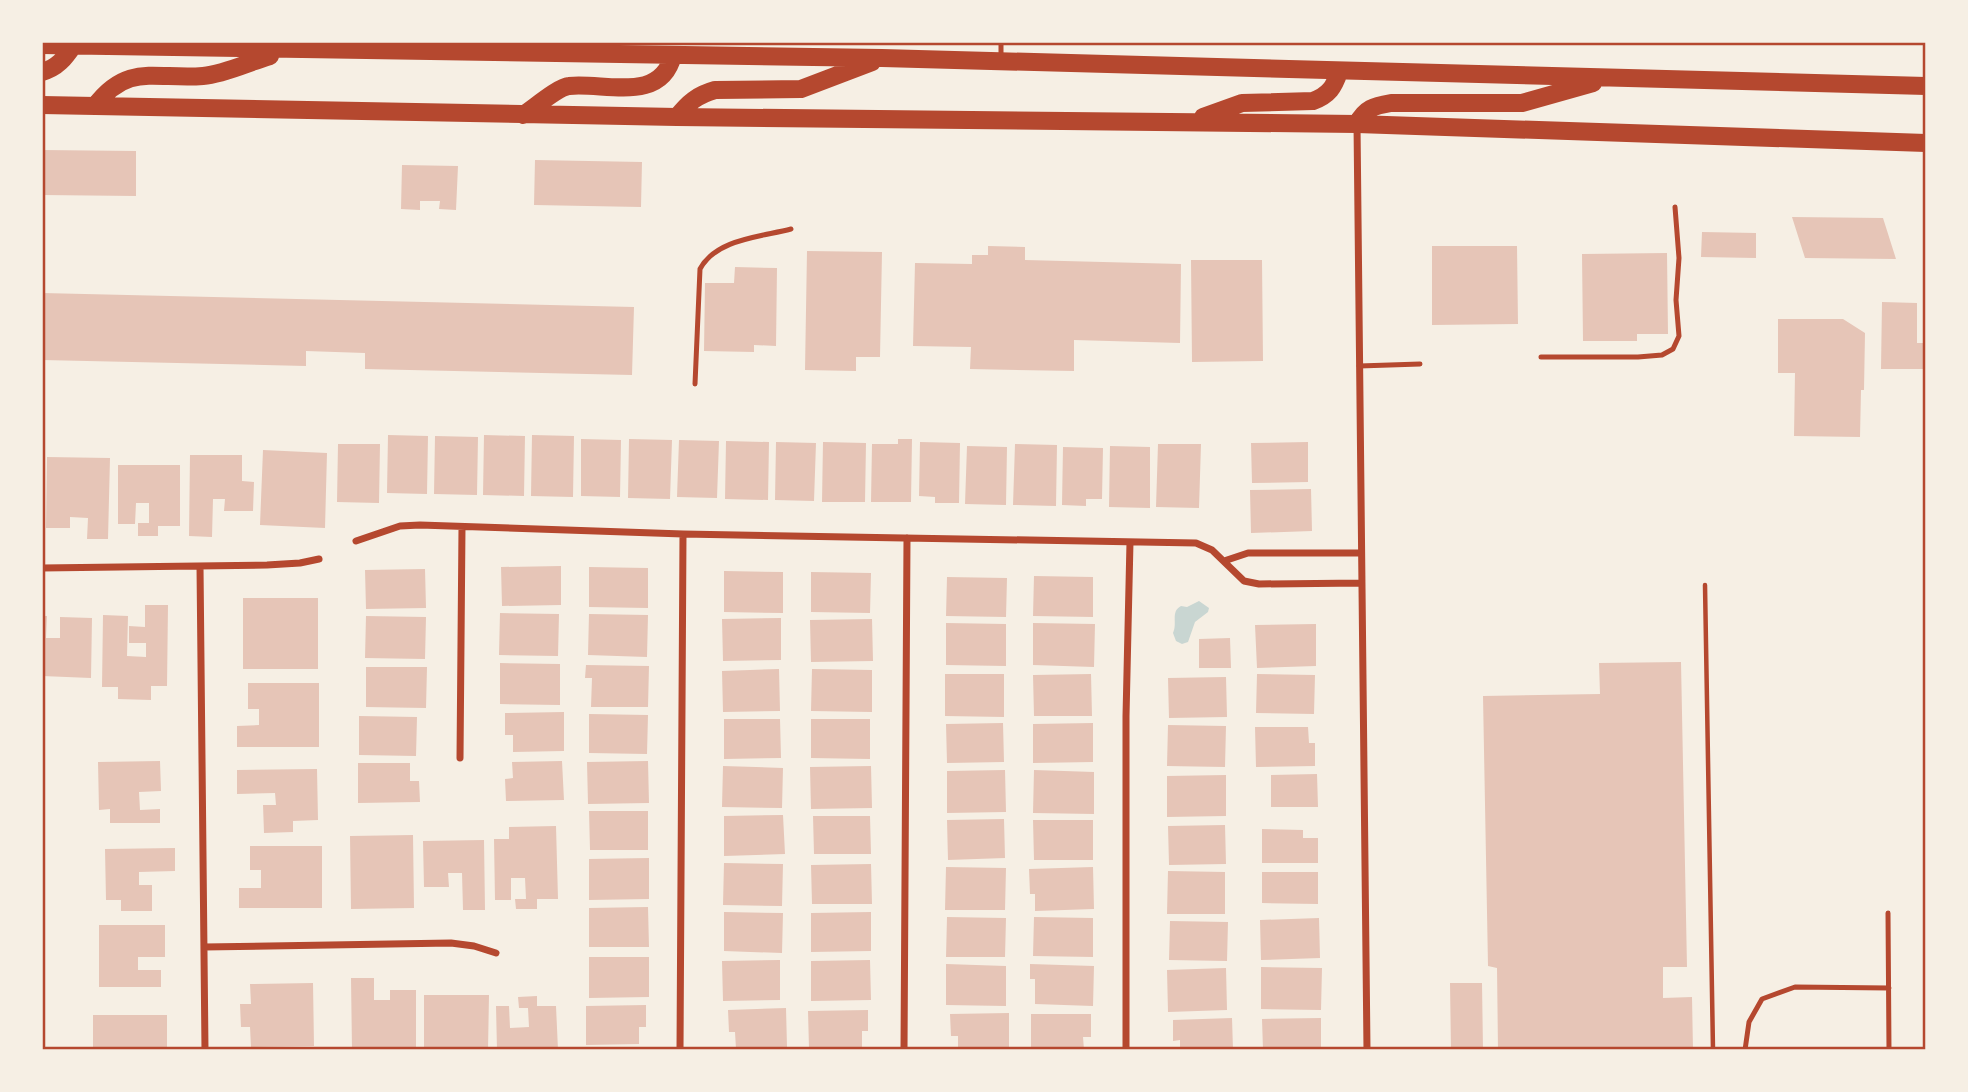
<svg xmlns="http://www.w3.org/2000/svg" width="1968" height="1092" font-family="'DejaVu Sans',sans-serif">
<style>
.water{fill:#c9d6d2}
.building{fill:#e6c5b7}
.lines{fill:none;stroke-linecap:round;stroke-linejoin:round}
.path{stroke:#b5482f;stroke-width:4.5}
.service{stroke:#b5482f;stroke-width:5}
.minor{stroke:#b5482f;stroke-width:7}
.primary{stroke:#b5482f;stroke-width:18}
.neatline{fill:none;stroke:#b5482f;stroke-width:2.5}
</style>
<rect width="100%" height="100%" fill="#f6efe4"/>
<path class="water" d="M1199,601l10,7 -1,4 -13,10 -7,20 -6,2 -6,-3 -3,-8c5,-10 -3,-21 8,-27l6,1z"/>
<path class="building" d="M42,150l94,1v45l-94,-1z
M535,160l107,2 -1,45 -107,-2z
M402,165l56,1 -2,44 -17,-1 1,-8h-20v9l-19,-1z
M1792,217l91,1 13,41 -91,-1z
M1702,232l54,1v25l-55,-1z
M988,246l37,1v13l156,4 -1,79 -106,-3v31l-104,-2 1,-22 -58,-1 2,-83 57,1v-9h16z
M1432,246h85l1,78 -86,1z
M807,251l75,1 -2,105h-24v14l-51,-1z
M1667,253l1,81h-31v7h-54l-1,-87z
M1191,260h71l1,101 -71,1z
M735,267l42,1 -1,78 -22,-1v7l-50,-1 1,-68h29z
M42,293l592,14 -2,68 -267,-6v-16l-59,-2v15l-264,-6z
M1882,302l35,1v40h9v26h-45z
M1778,319h65l22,14 -1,57h-3l-1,47 -66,-1 1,-63h-17z
M388,435l40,1 -1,58 -40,-1z
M484,435l41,1 -1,60 -41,-1z
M532,435l42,1 -1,61 -42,-1z
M435,436l43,1 -1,58 -43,-1z
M581,439l40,1 -1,57 -39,-1z
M629,439l43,1 -2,59 -42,-1z
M898,439h14l-1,63h-40l1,-58h26z
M679,440l40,1 -2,57 -40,-1z
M726,441l43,1 -1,58 -43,-1z
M776,442l40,1 -2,58 -39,-1z
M823,442l43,1 -1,59h-43z
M920,442l40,1 -1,60h-24v-6l-16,-1z
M1308,442v40l-56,1 -1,-40z
M338,444h42l-1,59 -42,-1z
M1015,444l42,1 -1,61 -43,-1z
M1158,444h43l-2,64 -43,-1z
M967,446l40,1 -1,58 -41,-1z
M1110,446l40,1v61l-41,-1z
M1063,447l40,1 -1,51h-16v7l-24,-1z
M263,450l64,3 -2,75 -65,-3z
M190,455h52v26l12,1 -1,29h-29l1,-12h-12l-1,38 -23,-1z
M47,457l63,1 -2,81h-21l1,-21 -18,-1v11h-24z
M118,465h62v61h-22v10h-20v-13h11v-20h-13l-1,21h-17z
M1311,489l1,42 -61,2 -1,-43z
M561,566v39l-59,1 -1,-39z
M589,567l59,1v40l-59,-1z
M425,569l1,39 -60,1 -1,-39z
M724,571l59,1v41l-59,-1z
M811,572l60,1 -1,40 -59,-1z
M1034,576l59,1v40l-60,-1z
M947,577l60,1 -1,39 -60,-1z
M243,598h75v71h-75z
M145,605h23l-1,81h-16v14l-33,-1v-12h-16l1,-72 25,1 -1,40 19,1v-14h-17v-17l16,1z
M500,613l59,1 -1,42 -59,-1z
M589,614l59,1 -1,42 -59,-2z
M42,616h5l-1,22h14v-21l32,1 -1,60 -49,-2z
M366,616l60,1 -1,42 -60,-1z
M781,618v42l-58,1 -1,-42z
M872,619l1,42 -62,1 -1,-42z
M946,623l60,1v42l-60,-1z
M1033,623l62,1 -1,43 -61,-2z
M1316,624v42l-59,2 -2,-43z
M1230,638l1,30h-32v-29z
M1681,662l6,305h-24v31l29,-1 1,53h-195l-1,-82 -9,-2 -5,-270 117,-2 -1,-31z
M500,663l60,1v41l-60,-1z
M586,665l63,1 -1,41h-57l1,-29h-7z
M366,667h61l-1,41 -60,-1z
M779,669l1,42 -57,1 -1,-41z
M812,669l60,1v42l-61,-1z
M945,674h59v43l-59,-1z
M1091,674l1,42h-58l-1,-41z
M1257,674l58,1 -1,39 -58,-1z
M1226,677l1,40 -58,1 -1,-40z
M248,683h71v64h-82v-21l22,-1v-16h-11z
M564,712v39l-51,1v-17h-8v-22z
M589,714l59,1 -1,39 -58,-1z
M359,716l58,1 -1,39 -57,-1z
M724,719h56l1,39 -57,1z
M811,719h59v40l-59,-1z
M1003,723l1,39 -57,1 -1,-39z
M1093,723v39l-60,1v-39z
M1168,725l58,1 -1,41 -58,-1z
M1255,727h53l1,16h6v23l-59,1z
M160,761l1,30 -22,1 1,18 20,-1v14h-50v-14l-11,1 -1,-48z
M562,761l2,39 -58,1 -1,-22 8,-1 -1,-16z
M648,761l1,42 -61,1 -1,-42z
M358,763h52v18h9l1,21 -62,1z
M723,766l60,2 -1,40 -60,-1z
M871,766l1,42 -61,1 -1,-42z
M317,769l1,51 -25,1v11l-29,1 -1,-28h13l-1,-12 -38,1v-24z
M1005,770l1,42 -59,1v-42z
M1034,770l60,2v42l-61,-1z
M1317,774l1,33h-47v-32z
M1226,775v41l-59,1v-41z
M589,811h59v39h-58z
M783,815l2,39 -61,2v-40z
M813,816h57l1,38h-57z
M1004,819l1,39 -57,2 -1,-40z
M1033,820h60v40h-59z
M1225,825l1,39 -57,1 -1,-39z
M556,826l2,73h-21v10h-21l-1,-10h11l-1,-21h-14v22h-16l-1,-61h15v-12z
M1262,829l41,1v8h15v25h-56z
M413,835l1,73 -63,1 -1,-73z
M484,840l1,70h-22l-1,-37h-14l1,14h-25l-1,-46z
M250,846h72v62h-83v-20h22v-18h-11z
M175,848v23l-36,1v13h13v26h-31v-11h-15l-1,-51z
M649,858v41l-60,1v-41z
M724,863l59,1 -1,42 -59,-1z
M871,864l1,40h-60l-1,-39z
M946,867l60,1 -1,42h-60z
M1093,867l1,42 -59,2v-17h-5l-1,-25z
M1168,871l57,1v42h-58z
M1262,872h56v32l-56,-1z
M648,907l1,40h-60v-39z
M724,912l59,1 -1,40 -58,-2z
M871,912v39l-60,1v-39z
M947,917l59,1 -1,39h-59z
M1034,917l59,1v39l-60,-1z
M1319,918l1,40 -59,2 -1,-40z
M1170,921l58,1 -1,39 -58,-1z
M99,925h66v32h-27v13h23v17h-62z
M589,957h60v40l-60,1z
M780,960v40l-57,1 -1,-40z
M870,960l1,40 -60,1v-40z
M946,964l60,2v40l-60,-1z
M1030,964l64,2 -1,40 -58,-2v-25h-5z
M1261,967l61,1 -1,42 -60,-1z
M1226,968l1,42 -59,2 -1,-42z
M351,978h23v22h16v-10h26v60h-64z
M313,983l1,63 -63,1 -1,-20h-9l-1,-23h11l-1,-20z
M1450,983h32l1,67h-32z
M424,995h65l-1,55h-64z
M537,996v10h19l2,44h-61l-1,-44h13l1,22 19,-1 -1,-19h-9l-1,-11z
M646,1005v22h-7v17l-53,1v-39z
M786,1008l1,39 -51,2 -1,-17h-6l-1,-22z
M868,1010v21h-6v16l-53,1 -1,-37z
M1009,1013v37h-51v-14h-7l-1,-22z
M1031,1014h60v23h-8l1,13h-53z
M93,1015h74v35h-74z
M1232,1018l1,32h-53v-10l-7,1v-21z
M1321,1018v32h-58l-1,-31z"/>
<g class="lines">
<path class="path" d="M1705,585l8,465"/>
<path class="service" d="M1001,58v-16
M1541,357h97l24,-2 11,-6 6,-13 -3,-36 3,-42 -4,-51
M1359,366l61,-2
M695,384l5,-115c16,-30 60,-32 91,-40
M1888,913l1,137
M1745,1050l4,-28 13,-23 33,-12 94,1"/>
<path class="minor" d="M1357,124l10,926
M356,541l44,-15 20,-1 263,9 513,9 16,7 32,31 15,3 103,-1
M1224,561l24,-8h113
M200,566l5,484
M42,568l225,-3 33,-2 19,-4
M460,758l2,-231
M204,947l247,-4 23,3 22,7
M680,1050l3,-516
M904,1050l3,-512
M1126,1050v-334l4,-174"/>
<path class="primary" d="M42,45l840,13 1044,28
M42,72c15,-4 23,-14 31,-26
M42,105l635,12 680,7 569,19
M95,106c33,-44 61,-26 108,-30 22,-2 46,-14 67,-20
M523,115c11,-7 35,-28 46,-29 35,-4 92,18 104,-31
M677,117c11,-14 20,-22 38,-27l86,-1 71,-27
M1203,117l39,-14 71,-2c16,-6 21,-14 26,-29
M1357,124c8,-16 17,-18 34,-21h131l71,-20"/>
</g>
<rect width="1968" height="1092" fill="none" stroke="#f6efe4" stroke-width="88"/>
<rect x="44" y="44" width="1880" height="1004" class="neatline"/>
</svg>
